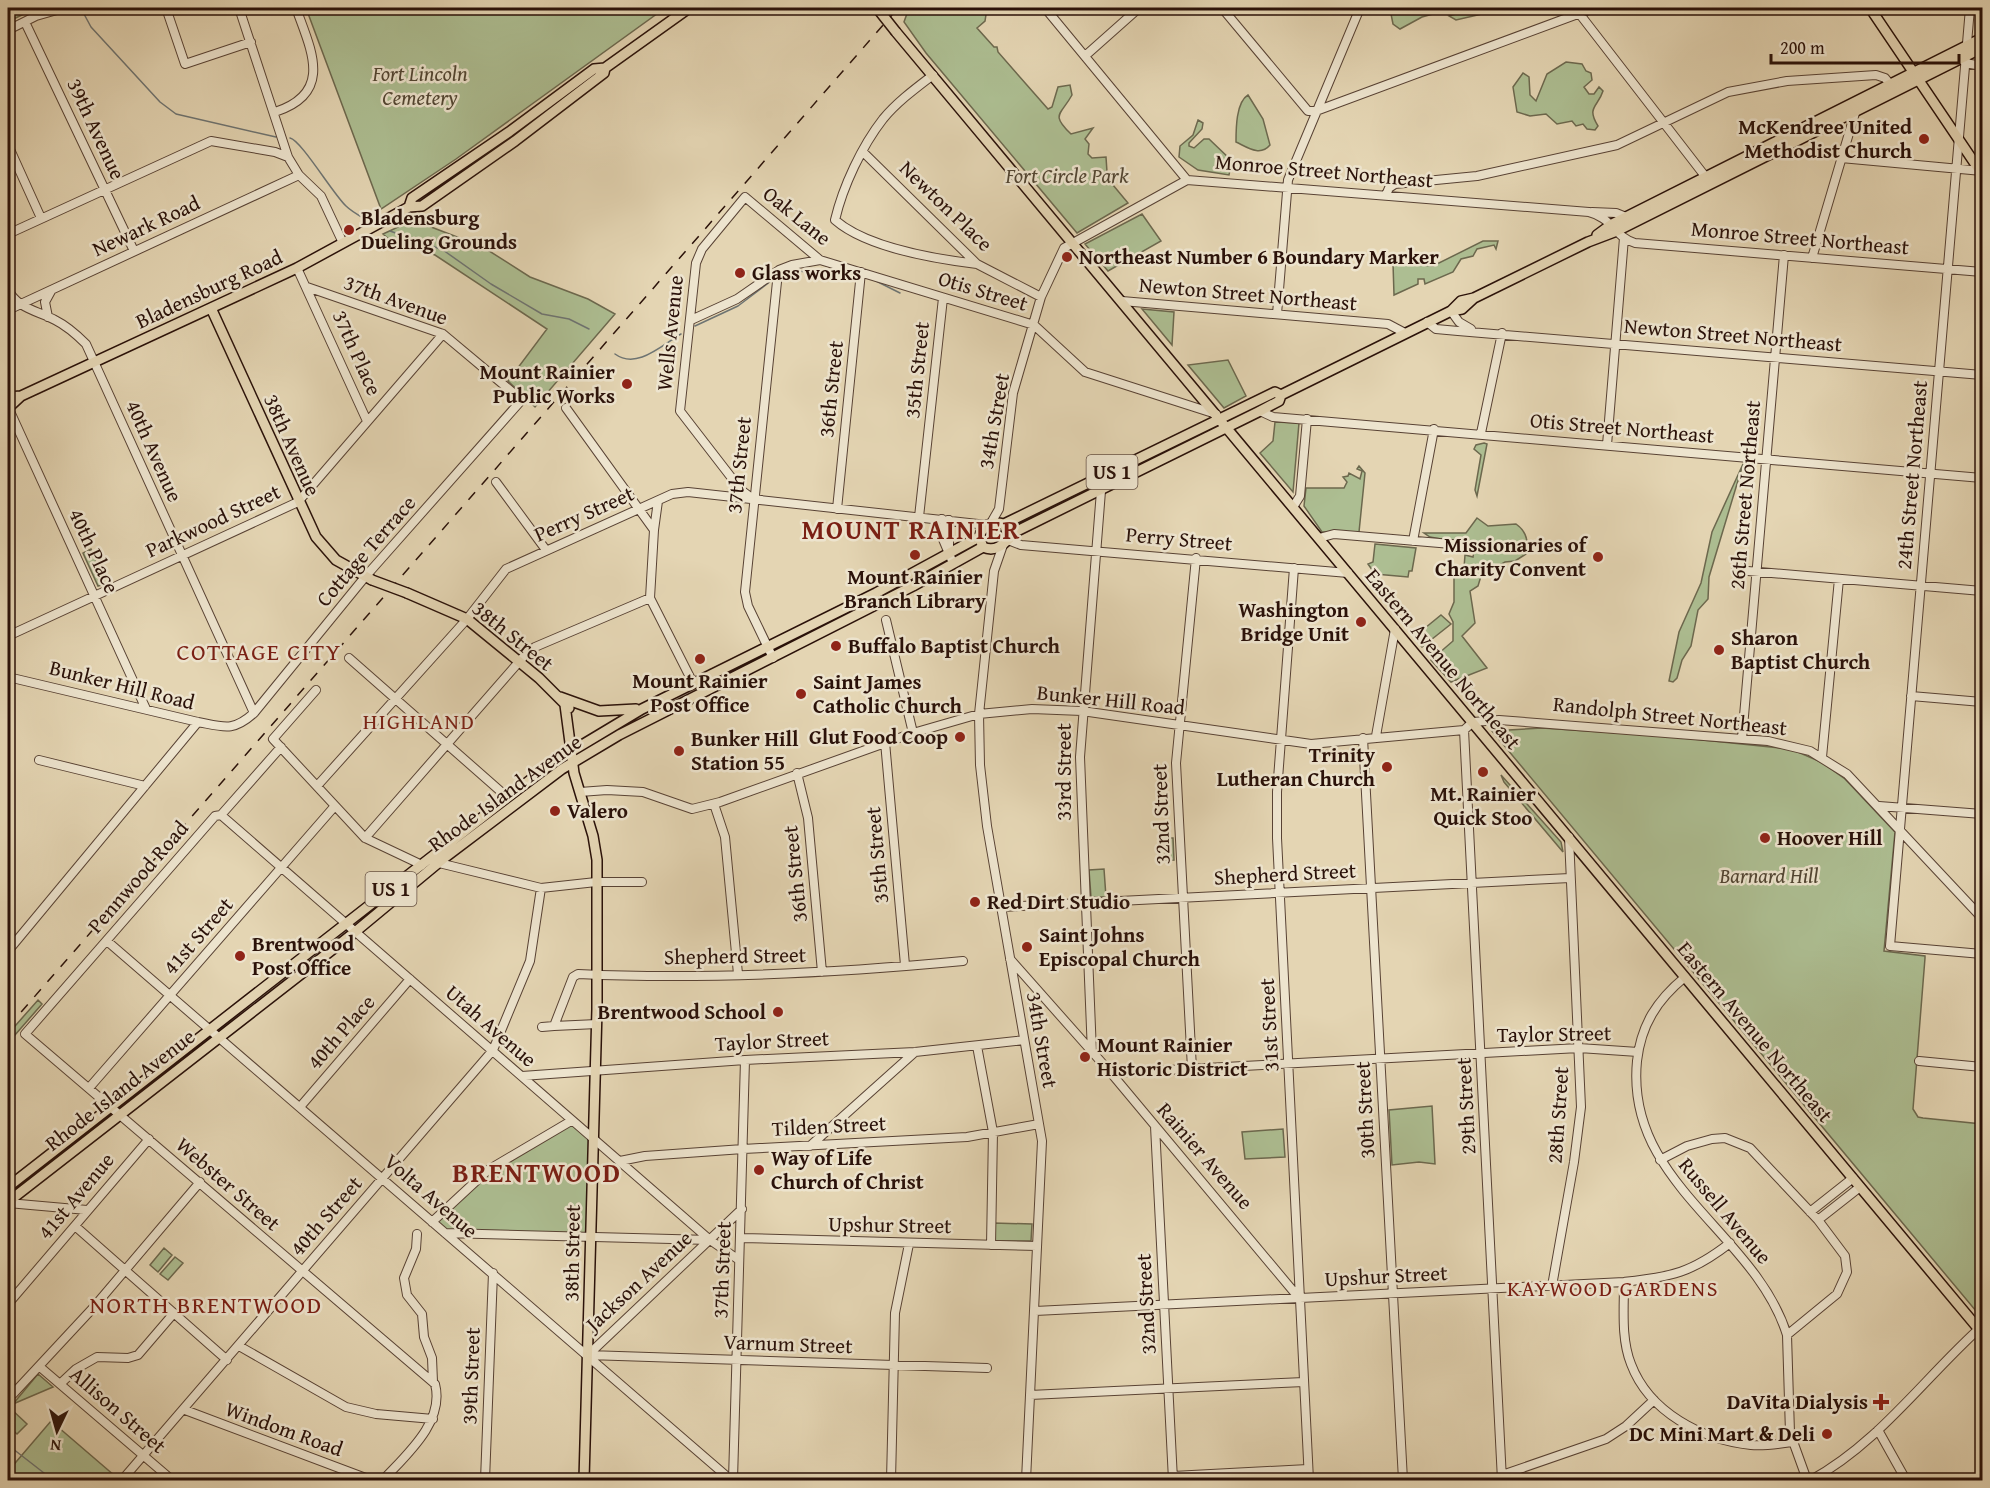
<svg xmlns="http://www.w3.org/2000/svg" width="1990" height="1488" font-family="'Gentium Book Plus',serif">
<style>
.green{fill:#adbe92;stroke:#6c684e;stroke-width:1.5}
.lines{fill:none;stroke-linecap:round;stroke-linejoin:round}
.stream{stroke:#6e7472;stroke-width:1.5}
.minor-casing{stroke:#584234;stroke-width:10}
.major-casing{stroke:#2a1109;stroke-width:12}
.minor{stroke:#ede4ce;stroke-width:8}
.major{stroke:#e4d5b3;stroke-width:9}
.rail{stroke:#2a1109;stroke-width:1.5;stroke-dasharray:10 10;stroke-linecap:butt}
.major-bridge-casing{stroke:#2a1109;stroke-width:12;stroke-linecap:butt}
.major-bridge{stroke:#e4d5b3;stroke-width:9}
.poi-dot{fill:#8f2418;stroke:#ede4ce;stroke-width:2}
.labels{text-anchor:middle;stroke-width:5;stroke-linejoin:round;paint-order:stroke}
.shield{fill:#ede4ce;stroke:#645044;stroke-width:1.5}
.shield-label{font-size:20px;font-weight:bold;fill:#2a1109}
.park-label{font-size:21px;font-style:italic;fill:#514532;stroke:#ede4ce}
.poi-label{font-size:21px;font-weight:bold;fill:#2a1109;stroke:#ede4ce;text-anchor:start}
.street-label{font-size:21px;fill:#2a1109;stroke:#ede4ce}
.neighbourhood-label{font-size:22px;letter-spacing:1.5px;fill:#7a1f14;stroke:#ede4ce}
.quarter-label{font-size:24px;letter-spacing:1.5px;fill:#7a1f14;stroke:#ede4ce}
.district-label{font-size:27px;font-weight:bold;letter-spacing:1.5px;fill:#7a1f14;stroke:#ede4ce}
</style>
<rect width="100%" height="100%" fill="#e4d5b3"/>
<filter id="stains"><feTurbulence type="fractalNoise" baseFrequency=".00333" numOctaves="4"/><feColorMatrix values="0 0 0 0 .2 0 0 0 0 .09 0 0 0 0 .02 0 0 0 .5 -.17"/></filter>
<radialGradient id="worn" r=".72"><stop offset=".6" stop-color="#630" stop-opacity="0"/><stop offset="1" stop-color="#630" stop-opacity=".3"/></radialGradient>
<path class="green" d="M8,8h29l-28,13z
M306,8h359l-209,151 -75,50z
M909,8h78l-2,13 -8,7 17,19h3l1,5 50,57 4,-2 6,-20 12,-2 2,10c-11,20 -22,19 -1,39l22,-6 -8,11 4,5 -1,10 4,4 14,-1 1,15 8,4 -2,9 15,18 -51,30 -151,-180 -22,-31z
M1432,8h23l-33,9 -22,12 -7,-5 -2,-10 3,-3 30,3z
M1476,8h32l-52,12 -7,-4z
M1566,62l16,2 4,7 5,2 1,7 -8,7 5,7h5l5,-7 4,4c-5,16 -17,16 -5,35l-3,4 -8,-1 -4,-5 -7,2 -4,-5 -15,3 -11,-10 -16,2 -13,-4 -4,-25 10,-14 6,4 1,18 6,6 11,-27z
M1248,95l15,24 7,26c-10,12 -23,2 -34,-3 0,-13 0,-40 12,-47z
M1198,120l5,3 -1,6 -13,14v3l5,2 10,-9h5l23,22 -3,14 -31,-5 -19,-13 1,-11 13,-11z
M1142,214l19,27 -53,30 -23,-27z
M413,220l70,27 47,30 58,22 27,15 -80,93 -27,-26 39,-52 -112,-74 -45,-15 -7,-6z
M1483,241h15l-2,8 -2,-4 -17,4 -4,7 -12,3 -8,13 -28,12 -1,-5h-6v5l-24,11 -1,-32 40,3z
M1142,309l32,3 -2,33z
M1228,360l18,36 -22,12 -36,-43z
M1275,422l24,1 -6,69 -33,-39 13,-12z
M1484,443l3,1 -10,52 -2,-6 6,-35 -7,-6 2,-4z
M1743,464l-34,113 -1,22 -10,11 -7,36 -9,14 -5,18 -4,4 -4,-1 10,-49 22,-49 11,-51z
M1359,466l6,7 -6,59h-37l-18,-26 2,-18h38l3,-6 -4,-5 5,-1 1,-3 11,6 2,-8 -5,-2z
M1477,518l11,8 28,-2c10,7 13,18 10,30l-11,7 -10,1 -24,14 -3,10 -8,5 5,32 -13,13 25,32 -36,14 -20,-22 22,-19v-19l-4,-8 5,-12v-25l10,-9 1,-13 8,2 2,-12 -45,-8 -6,-4h42z
M1375,544l41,4 -4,23h-3l-1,6 -33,-3 -7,-10 5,-2z
M91,549l14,35 -7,2 -15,-33z
M1441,615l10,9 -29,23 -8,-10z
M1542,728l122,8 127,13 30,13 24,17 50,53 -11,119 41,5v2l-12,151 5,8 5,1 59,6 -1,193 -489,-586z
M1501,775l60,67 2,10 -59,-70z
M1165,838h8l1,22 -9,1z
M1104,869l2,28h-15l-2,-27z
M38,1000l4,4 -34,39v-9z
M1432,1106l3,58 -16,-2 -27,3 -3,-55z
M571,1121l23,18 -4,97 -145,-3 -13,-11 48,-46z
M1283,1129l2,28 -40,2 -3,-27z
M993,1223l39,1 -1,17h-39z
M164,1248l8,7 -14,17 -8,-7z
M175,1257l8,6 -15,17 -8,-6z
M38,1374l15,13 -40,17z
M9,1407l18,17 -10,10 -9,-8z
M51,1421l64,55 -4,4h-103v-12l2,1z"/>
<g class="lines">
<path class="stream" d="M84,14l7,13 69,75 16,12 100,23
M290,138c11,2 43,56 56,68 5,5 12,9 19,13
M390,231l53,19 48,34 51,30 27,5 20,10
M783,275l15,-4 56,6
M874,280l26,13
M695,326l43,-20 33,-25
M615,354c22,16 47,-9 66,-20
M8,1445l45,35
M1669,1480c25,-7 46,-10 71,0"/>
<g class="minor-casing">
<path id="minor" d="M166,8l19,56 66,-22
M239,8l49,149 11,18 22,21 22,47
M1045,8l142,172
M1222,8l86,103h8
M1575,8l133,172
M1970,8l-80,938 92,8
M25,22l109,229
M8,30l28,-14 28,-8
M1085,56l54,-48
M1965,63l17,3
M933,75c-17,13 -36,27 -50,44 -21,27 -40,67 -48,101 32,28 101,39 142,44
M1316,111l278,-103
M275,112c59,-19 36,-62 21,-104
M8,145l33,73
M863,152l114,112 64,33
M1841,158l141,13
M1386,195l3,-7 6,-4 82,-8 140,-31 111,-53 59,-11 89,-6 9,3 5,6
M1592,212l24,1 10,4
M8,234l203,-93 64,11 13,5
M1812,258l43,-145
M297,268l70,153
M8,289c8,19 30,22 47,31 12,6 21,14 31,24l168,369
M1122,301l266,23 17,9
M8,310l291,-135
M1451,311l8,11 12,7
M1277,314l11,-134 72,-172
M48,317l-3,-15 6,-11
M691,320l46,-21 42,-29 13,-5 28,-5
M1427,322l9,7 22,2 524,44
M8,407l138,302
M566,408l88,122 -4,68 43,85
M1260,411l13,6 709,61
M1481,433l21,-100
M1607,445l17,-207
M496,482l50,68
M753,499l-12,-9 -61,-79 16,-148 6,-14 43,-52 75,63 214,65 51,47 131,42
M1293,507l7,-11 7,-77
M837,509l24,-237
M919,517l24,-219
M942,519v18l11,26
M949,520v33
M991,523l8,-14 14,-116 28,-96 23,-49 123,-68 402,32c22,5 27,26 46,31l347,29
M654,530l4,-29
M1319,538l15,-4 129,11
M1008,540l13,5 327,28
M1413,541l21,-112
M1003,545l-9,26 -15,143 1,51 7,61 55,315 -16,339
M1294,568l-17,224v46l32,642
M1736,570l246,21
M886,620l27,113
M8,636l290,-134 145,-168
M349,658l158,139
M773,658l-25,-52 -3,-14 33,-320
M8,677l190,45c26,5 35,10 56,-9l111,-136 154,-174 -2,-7 -74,-62 -136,-47
M316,690l-43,49 92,99 57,27
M1911,696l71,6
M1464,730l38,750
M1376,736l19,-107
M1363,738l40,742
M1742,739l42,-484
M885,742l20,223
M281,747l-60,68 -6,1 -190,218 410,350c10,38 -29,71 -52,96
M1822,757l17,-178
M39,760l106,26
M797,773l11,45 14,154
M317,786l150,-167 39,-50 166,-75 16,-2 299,33
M580,792l27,-2 36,2 49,17 28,-7 193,-69 66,-19 53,-5 50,2 229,33 153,-14 9,-8 26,-2 269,21 42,10 37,23 135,144
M714,804l11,33 13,137
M1879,806l103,8
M221,815l489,425 29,20
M365,838l160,-183 10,-8 115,-49
M439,863l102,25 55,-6h46
M1001,907l569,-29
M107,941l624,539
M8,951l190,-229
M1010,959l101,114 188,225
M1685,977c-28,23 -44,48 -48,84 -12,122 118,171 150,274l3,98 17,47
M554,1026l43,-2
M542,1027l12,-1 19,-49 5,-3c128,6 258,-1 385,-13
M977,1046l16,86 -2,113
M1092,1053l-12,-296 21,-266
M1919,1061l63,6
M1192,1069l-16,-306 20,-205
M1111,1073l468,-25 59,4
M522,1076l223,-16 170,-8 109,-12
M89,1088l245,-281
M300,1107l110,-128
M1155,1126l18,354
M810,1146l105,-94
M1660,1160l27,-14 25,-7 13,-1 25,10 68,72 27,36 2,16 -10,22 -50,41
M620,1161l25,-5 98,-7 224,-12 72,-13
M8,1203l79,7
M1810,1212l43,-34
M1818,1220l42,-33
M432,1222l56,-52 83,-49
M75,1226l152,134
M445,1233l265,7
M417,1234l-1,15 -12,29 3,17 15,19 2,23 8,21 1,24
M741,1238l296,8
M1624,1282c0,27 -3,57 7,82 18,48 71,76 120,81 13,1 28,-1 41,-3
M1552,1286l22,-124 7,-55 -12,-270
M8,1304l141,-165
M1035,1311l589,-29c48,-6 66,-8 106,-39
M239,1346l107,61 30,7 57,5
M588,1355l399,13
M588,1355l154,-146
M40,1367l132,113
M60,1384l16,-15 21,-12 31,1 10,-3 36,-42
M13,1394l80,-86 107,-126
M1030,1395l274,-13
M185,1410l186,70
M1878,1430l28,50
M1502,1475l104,-36 20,-13 28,-26
M1173,1476l135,-7
M122,1480l371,-430 37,-89 11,-73
M485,1480l8,-207
M584,1480h11
M733,1480l12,-420
M891,1480l4,-167 14,-69
M1811,1480c68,-37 114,-103 171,-154"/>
</g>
<g class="major-casing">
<path id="major" d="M1870,8l112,166
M896,32l1086,1301
M409,207l3,-9 97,-66 85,-63 11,-1
M1597,235l15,-11 370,-186
M211,308l105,229 20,23 36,20
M1451,311l10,-10 13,-3 114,-56 29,-11 365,-183
M8,397l13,-1 276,-128 112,-61 13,-1 93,-65 89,-68 1,-5 84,-60
M8,408l13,-12
M1004,524l271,-132 6,3
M1009,538l-5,-14c-12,-3 -21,1 -25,13l4,10c15,7 24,-7 34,-16l243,-120 19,-10 2,-6 170,-84 11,-2 12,-11
M407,593l60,26 72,59 30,30
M560,697l39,14 37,-2
M565,705l9,68 19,63 4,24v149l-13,471
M8,1187l544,-424 90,-54 234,-116 103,-56
M8,1202l347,-270 88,-73 119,-90 57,-34 294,-149 70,-39"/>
</g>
<use href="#minor" class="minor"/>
<use href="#major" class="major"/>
<path class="rail" d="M8,1027l890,-1019"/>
<g class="major-bridge-casing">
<path id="major-bridge" d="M877,8l19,24
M372,580l35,13"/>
</g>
<use href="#major-bridge" class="major-bridge"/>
</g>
<g class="poi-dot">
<circle cx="1924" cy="139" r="6"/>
<circle cx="349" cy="230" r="6"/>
<circle cx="1067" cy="257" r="6"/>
<circle cx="740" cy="273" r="6"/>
<circle cx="627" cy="384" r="6"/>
<circle cx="915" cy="555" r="6"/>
<circle cx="1598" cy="557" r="6"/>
<circle cx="1361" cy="622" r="6"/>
<circle cx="836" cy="646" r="6"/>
<circle cx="1719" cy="650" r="6"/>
<circle cx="700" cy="659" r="6"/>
<circle cx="801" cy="694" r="6"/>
<circle cx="960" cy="737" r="6"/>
<circle cx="679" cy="751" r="6"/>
<circle cx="1387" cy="767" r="6"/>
<circle cx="1483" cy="772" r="6"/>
<circle cx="555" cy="811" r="6"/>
<circle cx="1765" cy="838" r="6"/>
<circle cx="975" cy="902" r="6"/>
<circle cx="1027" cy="947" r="6"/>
<circle cx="240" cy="956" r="6"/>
<circle cx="778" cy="1012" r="6"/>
<circle cx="1085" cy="1057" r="6"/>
<circle cx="759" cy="1170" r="6"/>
<path d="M1878 1393h6v6h6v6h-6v6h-6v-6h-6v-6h6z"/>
<circle cx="1827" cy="1434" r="6"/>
</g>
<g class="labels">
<g class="shield">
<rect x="1086.5" y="455" width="51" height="34" rx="4.5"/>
<rect x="365.5" y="872" width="51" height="34" rx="4.5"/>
</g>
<g class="shield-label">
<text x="1112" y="479">US 1</text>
<text x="391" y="896">US 1</text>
</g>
<g class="park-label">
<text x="420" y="81">Fort Lincoln<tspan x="420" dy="24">Cemetery</tspan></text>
<text x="1067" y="183">Fort Circle Park</text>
<text x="1769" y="883">Barnard Hill</text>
</g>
<g class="poi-label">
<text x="1912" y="134" text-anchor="end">McKendree United<tspan x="1912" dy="24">Methodist Church</tspan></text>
<text x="361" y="225">Bladensburg<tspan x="361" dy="24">Dueling Grounds</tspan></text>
<text x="1079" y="264">Northeast Number 6 Boundary Marker</text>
<text x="752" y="280">Glass works</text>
<text x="615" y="379" text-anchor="end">Mount Rainier<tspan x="615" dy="24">Public Works</tspan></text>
<text x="1586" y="552" text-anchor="end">Missionaries of<tspan x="1586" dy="24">Charity Convent</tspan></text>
<text x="915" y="584" text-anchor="middle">Mount Rainier<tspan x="915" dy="24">Branch Library</tspan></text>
<text x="1349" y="617" text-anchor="end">Washington<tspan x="1349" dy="24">Bridge Unit</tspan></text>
<text x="1731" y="645">Sharon<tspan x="1731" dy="24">Baptist Church</tspan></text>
<text x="848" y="653">Buffalo Baptist Church</text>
<text x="700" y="688" text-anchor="middle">Mount Rainier<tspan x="700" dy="24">Post Office</tspan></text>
<text x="813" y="689">Saint James<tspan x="813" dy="24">Catholic Church</tspan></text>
<text x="948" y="744" text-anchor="end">Glut Food Coop</text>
<text x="691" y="746">Bunker Hill<tspan x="691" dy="24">Station 55</tspan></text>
<text x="1375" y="762" text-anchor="end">Trinity<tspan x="1375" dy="24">Lutheran Church</tspan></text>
<text x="1483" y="801" text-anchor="middle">Mt. Rainier<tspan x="1483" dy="24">Quick Stoo</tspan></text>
<text x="567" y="818">Valero</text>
<text x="1777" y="845">Hoover Hill</text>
<text x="987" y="909">Red Dirt Studio</text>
<text x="1039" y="942">Saint Johns<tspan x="1039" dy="24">Episcopal Church</tspan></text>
<text x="252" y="951">Brentwood<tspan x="252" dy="24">Post Office</tspan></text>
<text x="766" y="1019" text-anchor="end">Brentwood School</text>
<text x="1097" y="1052">Mount Rainier<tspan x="1097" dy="24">Historic District</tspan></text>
<text x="771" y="1165">Way of Life<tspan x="771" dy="24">Church of Christ</tspan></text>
<text x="1868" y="1409" text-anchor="end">DaVita Dialysis</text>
<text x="1815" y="1441" text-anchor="end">DC Mini Mart &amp; Deli</text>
</g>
<g class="street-label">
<text transform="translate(96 129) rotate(65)" y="7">39th Avenue</text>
<text transform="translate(1324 171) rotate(5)" y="7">Monroe Street Northeast</text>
<text transform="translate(946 206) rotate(44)" y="7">Newton Place</text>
<text transform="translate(797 216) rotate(39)" y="7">Oak Lane</text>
<text transform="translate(146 226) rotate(-25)" y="7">Newark Road</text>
<text transform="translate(1800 238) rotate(5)" y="7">Monroe Street Northeast</text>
<text transform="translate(209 289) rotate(-25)" y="7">Bladensburg Road</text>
<text transform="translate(983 291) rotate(17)" y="7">Otis Street</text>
<text transform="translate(1248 294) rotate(5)" y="7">Newton Street Northeast</text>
<text transform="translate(396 300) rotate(20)" y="7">37th Avenue</text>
<text transform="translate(670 333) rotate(-84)" y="7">Wells Avenue</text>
<text transform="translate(1733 335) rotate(5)" y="7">Newton Street Northeast</text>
<text transform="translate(357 353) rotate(66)" y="7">37th Place</text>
<text transform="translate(917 370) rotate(-84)" y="7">35th Street</text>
<text transform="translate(831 389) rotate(-84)" y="7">36th Street</text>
<text transform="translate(994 421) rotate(-80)" y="7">34th Street</text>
<text transform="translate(1622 428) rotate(5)" y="7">Otis Street Northeast</text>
<text transform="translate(292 445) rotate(66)" y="7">38th Avenue</text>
<text transform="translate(154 451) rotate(66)" y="7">40th Avenue</text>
<text transform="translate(739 465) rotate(-84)" y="7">37th Street</text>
<text transform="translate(1912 475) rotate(-85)" y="7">24th Street Northeast</text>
<text transform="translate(1745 495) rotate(-85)" y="7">26th Street Northeast</text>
<text transform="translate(584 514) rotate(-24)" y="7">Perry Street</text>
<text transform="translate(213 521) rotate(-25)" y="7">Parkwood Street</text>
<text transform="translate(1179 539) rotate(5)" y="7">Perry Street</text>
<text transform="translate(94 551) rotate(65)" y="7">40th Place</text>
<text transform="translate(366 551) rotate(-49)" y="7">Cottage Terrace</text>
<text transform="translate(513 636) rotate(39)" y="7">38th Street</text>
<text transform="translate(1443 659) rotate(50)" y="7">Eastern Avenue Northeast</text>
<text transform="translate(122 685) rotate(14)" y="7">Bunker Hill Road</text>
<text transform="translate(1111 700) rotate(6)" y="7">Bunker Hill Road</text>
<text transform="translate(1670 716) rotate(6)" y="7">Randolph Street Northeast</text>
<text transform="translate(1064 772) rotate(-90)" y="7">33rd Street</text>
<text transform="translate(505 793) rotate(-36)" y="7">Rhode Island Avenue</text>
<text transform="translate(1161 814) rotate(-92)" y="7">32nd Street</text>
<text transform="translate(877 855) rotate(-95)" y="7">35th Street</text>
<text transform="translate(795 874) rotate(-96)" y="7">36th Street</text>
<text transform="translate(1285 874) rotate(-3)" y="7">Shepherd Street</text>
<text transform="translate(138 877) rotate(-49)" y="7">Pennwood Road</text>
<text transform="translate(198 936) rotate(-49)" y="7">41st Street</text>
<text transform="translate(735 956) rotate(-1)" y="7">Shepherd Street</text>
<text transform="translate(1269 1025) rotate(-93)" y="7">31st Street</text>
<text transform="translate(491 1026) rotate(41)" y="7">Utah Avenue</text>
<text transform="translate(341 1032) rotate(-49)" y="7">40th Place</text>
<text transform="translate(1755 1032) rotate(50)" y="7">Eastern Avenue Northeast</text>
<text transform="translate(1554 1034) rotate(-1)" y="7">Taylor Street</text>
<text transform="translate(1042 1040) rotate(80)" y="7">34th Street</text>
<text transform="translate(772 1041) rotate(-3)" y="7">Taylor Street</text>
<text transform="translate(120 1090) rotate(-38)" y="7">Rhode Island Avenue</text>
<text transform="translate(1466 1106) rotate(-93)" y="7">29th Street</text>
<text transform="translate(1365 1110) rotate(-93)" y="7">30th Street</text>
<text transform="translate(1558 1115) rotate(-86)" y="7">28th Street</text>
<text transform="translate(829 1126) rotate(-3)" y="7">Tilden Street</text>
<text transform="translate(1205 1156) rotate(49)" y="7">Rainier Avenue</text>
<text transform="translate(228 1184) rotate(41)" y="7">Webster Street</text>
<text transform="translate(76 1196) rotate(-50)" y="7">41st Avenue</text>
<text transform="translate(431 1196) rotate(41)" y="7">Volta Avenue</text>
<text transform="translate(1725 1211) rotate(50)" y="7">Russell Avenue</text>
<text transform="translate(326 1216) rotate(-49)" y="7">40th Street</text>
<text transform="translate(890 1225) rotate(1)" y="7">Upshur Street</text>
<text transform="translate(572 1253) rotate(-89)" y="7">38th Street</text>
<text transform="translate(722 1270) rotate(-88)" y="7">37th Street</text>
<text transform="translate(1386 1276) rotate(-3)" y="7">Upshur Street</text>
<text transform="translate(639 1281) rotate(-43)" y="7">Jackson Avenue</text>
<text transform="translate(1146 1304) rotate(-93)" y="7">32nd Street</text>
<text transform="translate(788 1344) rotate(2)" y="7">Varnum Street</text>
<text transform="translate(471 1376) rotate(-88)" y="7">39th Street</text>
<text transform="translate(118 1410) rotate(41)" y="7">Allison Street</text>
<text transform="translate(284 1429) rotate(20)" y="7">Windom Road</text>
</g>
<g class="neighbourhood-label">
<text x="419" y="729">HIGHLAND</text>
<text x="1613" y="1296">KAYWOOD GARDENS</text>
</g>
<g class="quarter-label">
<text x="259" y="660">COTTAGE CITY</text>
<text x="206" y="1313">NORTH BRENTWOOD</text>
</g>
<g class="district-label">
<text x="911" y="539">MOUNT RAINIER</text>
<text x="537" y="1182">BRENTWOOD</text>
</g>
</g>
<rect width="1990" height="1488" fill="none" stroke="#e4d5b3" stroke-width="30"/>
<rect x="9" y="9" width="1972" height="1470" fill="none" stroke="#2a1109" stroke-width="3"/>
<rect x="15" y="15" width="1960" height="1458" fill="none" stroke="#2a1109" stroke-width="1.5"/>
<g transform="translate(57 1431) rotate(185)" stroke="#ede4ce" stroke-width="4.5" paint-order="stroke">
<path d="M0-4.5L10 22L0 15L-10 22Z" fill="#2a1109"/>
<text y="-9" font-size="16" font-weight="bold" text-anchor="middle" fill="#2a1109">N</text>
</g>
<path d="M1771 54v9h188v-9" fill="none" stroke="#2a1109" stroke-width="3"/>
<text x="1780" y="54" font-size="18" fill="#2a1109" stroke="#ede4ce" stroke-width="4.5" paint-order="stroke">200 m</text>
<rect width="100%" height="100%" filter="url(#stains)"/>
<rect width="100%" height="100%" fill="url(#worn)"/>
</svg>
